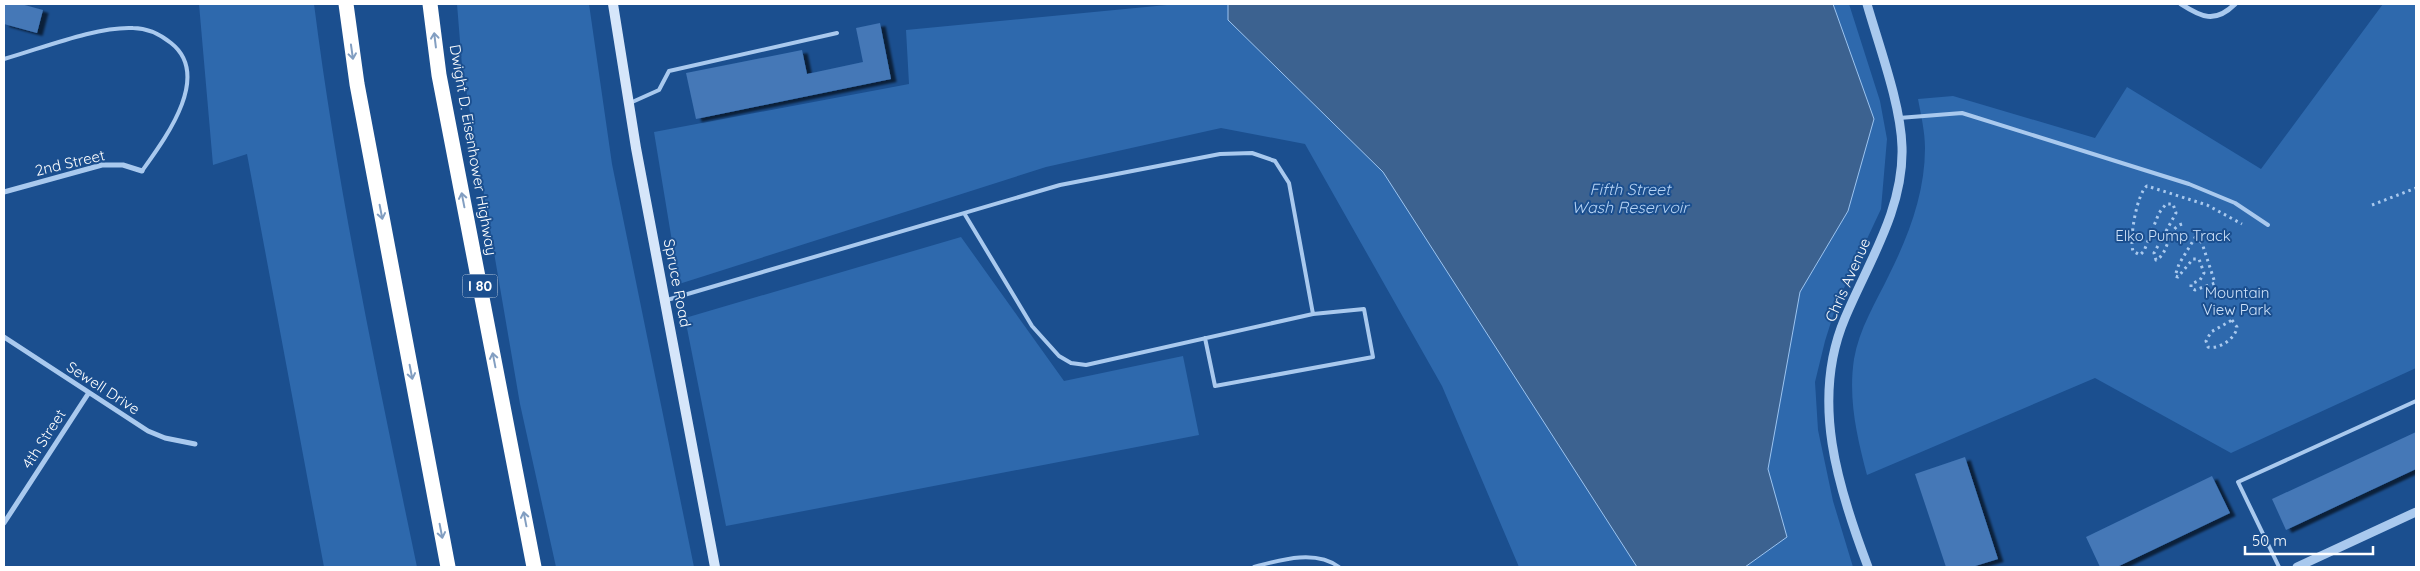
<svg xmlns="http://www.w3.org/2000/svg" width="2420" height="571" font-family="Quicksand,sans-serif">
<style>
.green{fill:#2e69ad}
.water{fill:#3c6290;stroke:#9cc4f0}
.building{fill:#4478b7;filter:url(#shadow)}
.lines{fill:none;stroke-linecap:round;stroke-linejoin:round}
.path{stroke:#a9c9ee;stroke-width:3;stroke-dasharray:2.5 4;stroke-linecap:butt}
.service{stroke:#a9c9ee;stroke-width:4}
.minor{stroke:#a9c9ee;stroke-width:5}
.tertiary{stroke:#a9c9ee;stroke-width:9}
.secondary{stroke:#d6e6fa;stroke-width:10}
.motorway{stroke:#fff;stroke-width:15}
.oneway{stroke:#829ec1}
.labels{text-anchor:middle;stroke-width:4;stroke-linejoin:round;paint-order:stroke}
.shield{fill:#1b4f8f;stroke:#bbcadd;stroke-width:1}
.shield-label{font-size:14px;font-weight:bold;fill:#fff}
.street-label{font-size:15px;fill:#fff;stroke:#1b4f8f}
.park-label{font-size:15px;fill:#cfe3fa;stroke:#1b4f8f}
.water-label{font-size:16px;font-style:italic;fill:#b5d3f5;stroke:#1b4f8f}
</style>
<defs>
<filter id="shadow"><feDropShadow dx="5.5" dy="3" stdDeviation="1" flood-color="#0009"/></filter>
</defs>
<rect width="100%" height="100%" fill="#1b4f8f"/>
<path class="green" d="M199,4h115c24,189 64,376 103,563h-93l-77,-413 -34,11z
M457,4h132l23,160 82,403h-138l-36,-163 -58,-338z
M1177,4h672l31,97 7,38 -6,70 -44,94 -12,38 -10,41 3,48 15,71 20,66h-334l-77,-181 -137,-242 -84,-16 -175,39 -367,117 -25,-152 255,-48 -3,-54z
M2383,4h33v364l-185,85 -136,-75 -228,97c-10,-38 -19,-76 -13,-116 5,-30 22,-57 35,-84 20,-40 36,-82 36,-127 0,-16 -4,-33 -7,-49l35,-3 142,42 32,-51 134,82z
M961,237l103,144 119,-25 16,79 -473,91 -41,-208z"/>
<path class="water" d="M1228,4h605l41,115 -26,92 -48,81 -32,177 19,68 -42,30h-108l-254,-395 -155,-152z"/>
<path class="building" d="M4,4h17l22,6 -6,23 -33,-9z
M880,23l11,56 -195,40 -10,-46 116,-23 5,24 56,-12 -7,-34z
M2416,432v37l-130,61 -14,-31z
M1965,457l33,102 -26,8h-26l-31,-93z
M2212,476l18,37 -113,54h-17l-14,-30z"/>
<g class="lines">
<path class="path" d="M2372,205l44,-17
M2182,224c-16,5 -12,29 -26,36l-2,-7 22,-40 -3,-9h-7l-7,9 -15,38 -4,4 -7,-4c-4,-12 4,-58 14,-65l60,19 35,19
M2196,236l6,7 13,40 -20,7 -4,-2v-4l9,-4 4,-7 -5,-14h-6l-15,18 -3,-1 4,-12z
M2232,320l5,7c-1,11 -18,23 -29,20l-2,-6 5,-9z"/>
<path class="service" d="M4,59c36,-10 93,-33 129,-31 14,0 28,7 38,15 42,33 -7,97 -29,128
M630,103l29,-13 10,-19 168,-38
M1899,118l63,-5 227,71 46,19 33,22
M667,300l393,-115 160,-31 32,-1 23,8 14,22 24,131 -227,51 -15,-2 -12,-7 -27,-30 -68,-113
M1205,338l10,48 158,-29 -9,-48 -51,5
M1254,567c26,-7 61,-18 85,0
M2279,567l-41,-85 178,-81"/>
<path class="minor" d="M2181,4c20,13 34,20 54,0
M4,192l98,-27h21l19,6
M4,337l144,94 17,7 30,6
M4,523l84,-129"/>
<path class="tertiary" d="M1867,4c12,42 34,101 35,143 2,62 -34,116 -57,171 -35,82 -7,170 23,249
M2297,567l119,-55"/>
<path class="secondary" d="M613,4l23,144 79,419"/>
<path class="motorway" d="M346,4l11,80 91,483
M430,4l9,71 95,492"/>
</g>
<defs><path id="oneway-shaft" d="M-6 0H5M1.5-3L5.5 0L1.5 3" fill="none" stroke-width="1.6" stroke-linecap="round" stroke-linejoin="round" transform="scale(1.25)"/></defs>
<g class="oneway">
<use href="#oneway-shaft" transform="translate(435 40) rotate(-97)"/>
<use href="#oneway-shaft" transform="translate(352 52) rotate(82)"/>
<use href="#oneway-shaft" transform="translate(463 200) rotate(-101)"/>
<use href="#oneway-shaft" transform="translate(381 212) rotate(79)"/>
<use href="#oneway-shaft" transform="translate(494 360) rotate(-101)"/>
<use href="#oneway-shaft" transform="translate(411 372) rotate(79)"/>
<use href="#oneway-shaft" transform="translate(525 519) rotate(-101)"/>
<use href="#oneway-shaft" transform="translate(441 531) rotate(79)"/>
</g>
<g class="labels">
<rect class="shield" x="462.5" y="274.5" width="35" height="23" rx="4"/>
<g class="shield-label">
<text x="480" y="291">I 80</text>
</g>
<g class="street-label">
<text transform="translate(473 150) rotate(80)" y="5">Dwight D. Eisenhower Highway</text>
<text transform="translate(70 163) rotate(-13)" y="5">2nd Street</text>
<text transform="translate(1848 280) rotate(-66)" y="5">Chris Avenue</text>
<text transform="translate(677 283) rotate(79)" y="5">Spruce Road</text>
<text transform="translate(103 388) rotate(33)" y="5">Sewell Drive</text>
<text transform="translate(44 439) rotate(-57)" y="5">4th Street</text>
</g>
<g class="park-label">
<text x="2173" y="241">Elko Pump Track</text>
<text x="2237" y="298">Mountain<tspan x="2237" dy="17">View Park</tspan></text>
</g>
<g class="water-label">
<text x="1630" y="195">Fifth Street<tspan x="1630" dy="18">Wash Reservoir</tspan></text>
</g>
</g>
<rect width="2420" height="571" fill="none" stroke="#ffffff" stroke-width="10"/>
<path d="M2245 546v8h128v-8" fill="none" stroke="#ffffff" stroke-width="2.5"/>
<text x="2252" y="546" font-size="15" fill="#ffffff" stroke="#1b4f8f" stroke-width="4" paint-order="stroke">50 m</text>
</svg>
